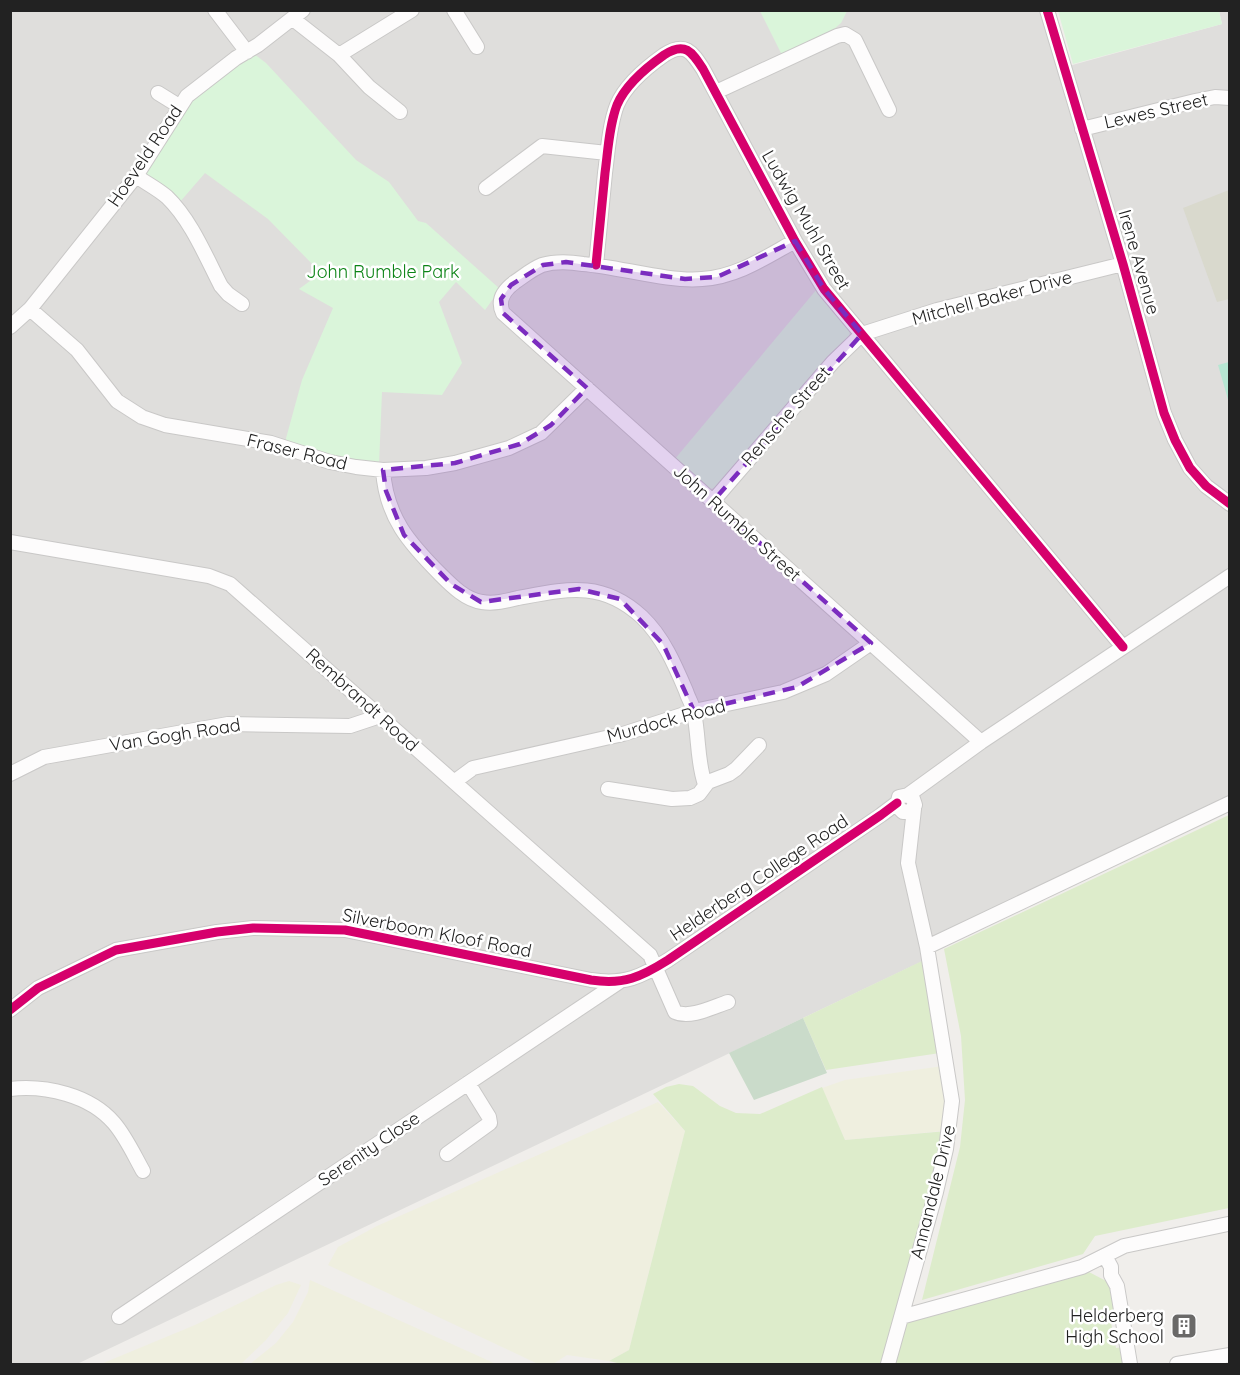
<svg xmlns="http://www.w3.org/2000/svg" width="1240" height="1375" font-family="Quicksand,sans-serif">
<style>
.residential{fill:#dfdedc}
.construction{fill:#d9d9cd}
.farmland{fill:#efefdf}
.grass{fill:#ddeccb}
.cemetery{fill:#cadbca}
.park{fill:#daf5da}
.pitch{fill:#b7e6d2}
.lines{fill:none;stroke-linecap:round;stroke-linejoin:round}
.minor-casing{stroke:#c9c8c7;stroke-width:16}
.minor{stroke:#fdfcfc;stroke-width:14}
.cycleway-casing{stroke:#fff;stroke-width:13}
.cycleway{stroke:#d6006c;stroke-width:9}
.marked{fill:#7b2cbf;fill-opacity:0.2;stroke:#7b2cbf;stroke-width:4.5;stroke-dasharray:12 8;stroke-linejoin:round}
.labels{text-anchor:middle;stroke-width:5;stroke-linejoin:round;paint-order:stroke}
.street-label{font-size:18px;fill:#222;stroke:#fff}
.park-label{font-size:18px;fill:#0c8416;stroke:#fff}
.poi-label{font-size:18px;fill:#222;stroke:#fff;text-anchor:end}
</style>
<rect width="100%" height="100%" fill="#f0eeeb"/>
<path class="residential" d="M10,11h1038l17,56 157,-43 -3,-13h10v791l-302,145 2,11 -852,406h-66z"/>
<path class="construction" d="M1228,186h1v113l-12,3 -34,-94 46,-18z"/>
<path class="farmland" d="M943,1066l3,32 -3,33 -98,9 -23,-52 23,-8z
M658,1102l27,29 -56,219 -20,11 -42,-6 -14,9h-15l-210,-99 10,-18 39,-21z
M310,1280l186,84h-246l26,-21 17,-21 15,-30z
M289,1281l12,4 -13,28 -22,27 -25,24h-140l94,-39 81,-40z"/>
<path class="grass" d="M1229,815v393l-134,28 -12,18 -161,46 38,-153 5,-47 -4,-64 -17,-87z
M922,961l18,92 -114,17 -23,-52z
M679,1084l14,2 27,20 16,7 24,1 62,-27 23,53 102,-9 -60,233h-266l-12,-3 20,-11 56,-219 -32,-37 13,-7z
M1087,1271l23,12 6,28 -7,1 7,36 7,-1 2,17h-230l12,-44z"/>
<path class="cemetery" d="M803,1018l24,55 -73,27 -25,-47z"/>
<path class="park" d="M760,11h87l-6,12 -7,6 -52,26z
M1058,11h161l3,13 -149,40z
M254,54l12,9 90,97 33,22 29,39 8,2 74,66 -15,21 -29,-28 -17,20 23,61 -20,32 -60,-3 -3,73 -44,-7 -50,-16 17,-62 31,-72 -34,-19 22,-16 -53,-54 -63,-46 -26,30 -33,-27 -1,-3 38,-65 25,-25z
M817,289l33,41 -1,8 -133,150 -7,1 -35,-29z"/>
<path class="pitch" d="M1229,362h1l-1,41 -11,-38z"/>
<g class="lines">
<g class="minor-casing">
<path id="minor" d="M215,10l32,42
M454,10l23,37
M1047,10l76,254 41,149 11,27 15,28 16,18 24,18
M293,19l46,36 30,32 31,25
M339,55l73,-45
M716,92l121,-56 8,-2 10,6 34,70
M158,93l21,13
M1082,129l113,-28 20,-4 15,1
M136,176c10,7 22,13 31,21 24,23 39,60 54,89l7,8 14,10
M486,188l56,-42 65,7
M795,241c-29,16 -58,36 -93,38 -35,3 -82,-12 -119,-15 -13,-2 -27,-3 -41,1 -10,4 -18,11 -27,17 -11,8 -18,18 -12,31l478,429
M596,265c3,-31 6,-61 9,-92 3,-22 4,-47 12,-68 8,-19 30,-38 47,-50 21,-14 28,-3 39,14l92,172 29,48 299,358
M30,309l47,41 40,51 25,16 23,8 106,18 59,19 26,5 27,3 43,-2 29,-5 54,-15 32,-15 46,-45
M10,327l20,-18 16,-20 90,-113 51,-80 49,-38 22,-13 45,-35
M383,470c3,47 26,73 58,105 11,11 25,25 41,27 12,2 24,-1 36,-4 49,-9 84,-18 124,19 21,20 33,48 44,74 2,7 7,14 8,22 5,23 3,49 11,71
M713,501l120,-139 29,-28 75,-24 186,-46
M10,542l199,34 21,8 420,371 25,57c15,7 38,-5 53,-10
M10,774l34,-17 184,-33 122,2 24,-8 4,-4
M454,782l19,-14 150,-34 71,-23 89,-19 43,-18 45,-31
M608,789l64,10 18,-1 9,-4 9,-12 21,-8 7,-5 23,-24
M908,795l5,4 2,6 -4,6 -8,1 -6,-6 2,-9 9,-2 73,-53 249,-166
M927,947l303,-144
M10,1010l28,-22 78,-38 101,-18 36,-4 92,2 246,50c33,5 50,-3 77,-20l213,-145 16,-12
M10,1089c36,-4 80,6 104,34 12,14 20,32 29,48
M447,1154l43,-31 -1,-6 -21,-34
M1105,1256l6,11v8l6,11 13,78
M119,1317l500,-335
M901,1317l181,-50 42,-21 104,-22
M888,1364l48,-172 10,-43 6,-48 -25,-154 -19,-84 6,-54
M1177,1364l53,-9"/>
</g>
<use href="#minor" class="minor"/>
<g class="cycleway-casing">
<path id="cycleway" d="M1047,10l76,254 41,149 11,27 15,28 16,18 24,18
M596,265c3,-31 6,-61 9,-92 3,-22 4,-47 12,-68 8,-19 30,-38 47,-50 21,-14 28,-3 39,14l92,172 29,48 299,358
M10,1010l28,-22 78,-38 101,-18 36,-4 92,2 246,50c33,5 50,-3 77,-20l213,-145 16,-12"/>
</g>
<use href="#cycleway" class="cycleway"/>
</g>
<path class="marked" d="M795,241l29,48 38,45 -149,167 158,142 -74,44 -103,24 -31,-67 -43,-45 -41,-10 -98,13 -30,-18 -47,-49 -18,-44 -3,-21 72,-7 65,-19 31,-19 36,-37 -84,-75 -2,-14 10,-14 32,-20 23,-3 119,17 32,-2z"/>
<defs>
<g id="building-square" transform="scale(1.35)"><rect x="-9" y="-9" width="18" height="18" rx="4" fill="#6a6968" stroke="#fff"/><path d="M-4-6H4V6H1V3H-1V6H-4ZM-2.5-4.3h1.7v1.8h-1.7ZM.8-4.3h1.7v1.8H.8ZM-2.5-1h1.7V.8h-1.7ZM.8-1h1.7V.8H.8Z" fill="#fff"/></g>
</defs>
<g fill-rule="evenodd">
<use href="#building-square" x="1184" y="1326"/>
</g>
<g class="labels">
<g class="street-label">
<text transform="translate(1156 111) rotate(-13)" y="6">Lewes Street</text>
<text transform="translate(145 156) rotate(-56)" y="6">Hoeveld Road</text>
<text transform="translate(806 220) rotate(60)" y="6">Ludwig Muhl Street</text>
<text transform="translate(1139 262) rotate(74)" y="6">Irene Avenue</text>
<text transform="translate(992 298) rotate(-15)" y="6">Mitchell Baker Drive</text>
<text transform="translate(786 416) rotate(-49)" y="6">Rensche Street</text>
<text transform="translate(297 452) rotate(14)" y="6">Fraser Road</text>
<text transform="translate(737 523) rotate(42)" y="6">John Rumble Street</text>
<text transform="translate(362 700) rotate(42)" y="6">Rembrandt Road</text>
<text transform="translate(666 721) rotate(-15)" y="6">Murdock Road</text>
<text transform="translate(175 735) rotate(-9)" y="6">Van Gogh Road</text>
<text transform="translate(759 878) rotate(-34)" y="6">Helderberg College Road</text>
<text transform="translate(437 933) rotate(11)" y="6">Silverboom Kloof Road</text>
<text transform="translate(369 1149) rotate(-34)" y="6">Serenity Close</text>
<text transform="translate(933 1192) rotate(-76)" y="6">Annandale Drive</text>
</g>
<g class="park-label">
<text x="383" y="278">John Rumble Park</text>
</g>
<g class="poi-label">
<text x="1164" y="1322">Helderberg<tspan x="1164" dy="21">High School</tspan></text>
</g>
</g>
<rect width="1240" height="1375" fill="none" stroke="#222222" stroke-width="24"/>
</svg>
